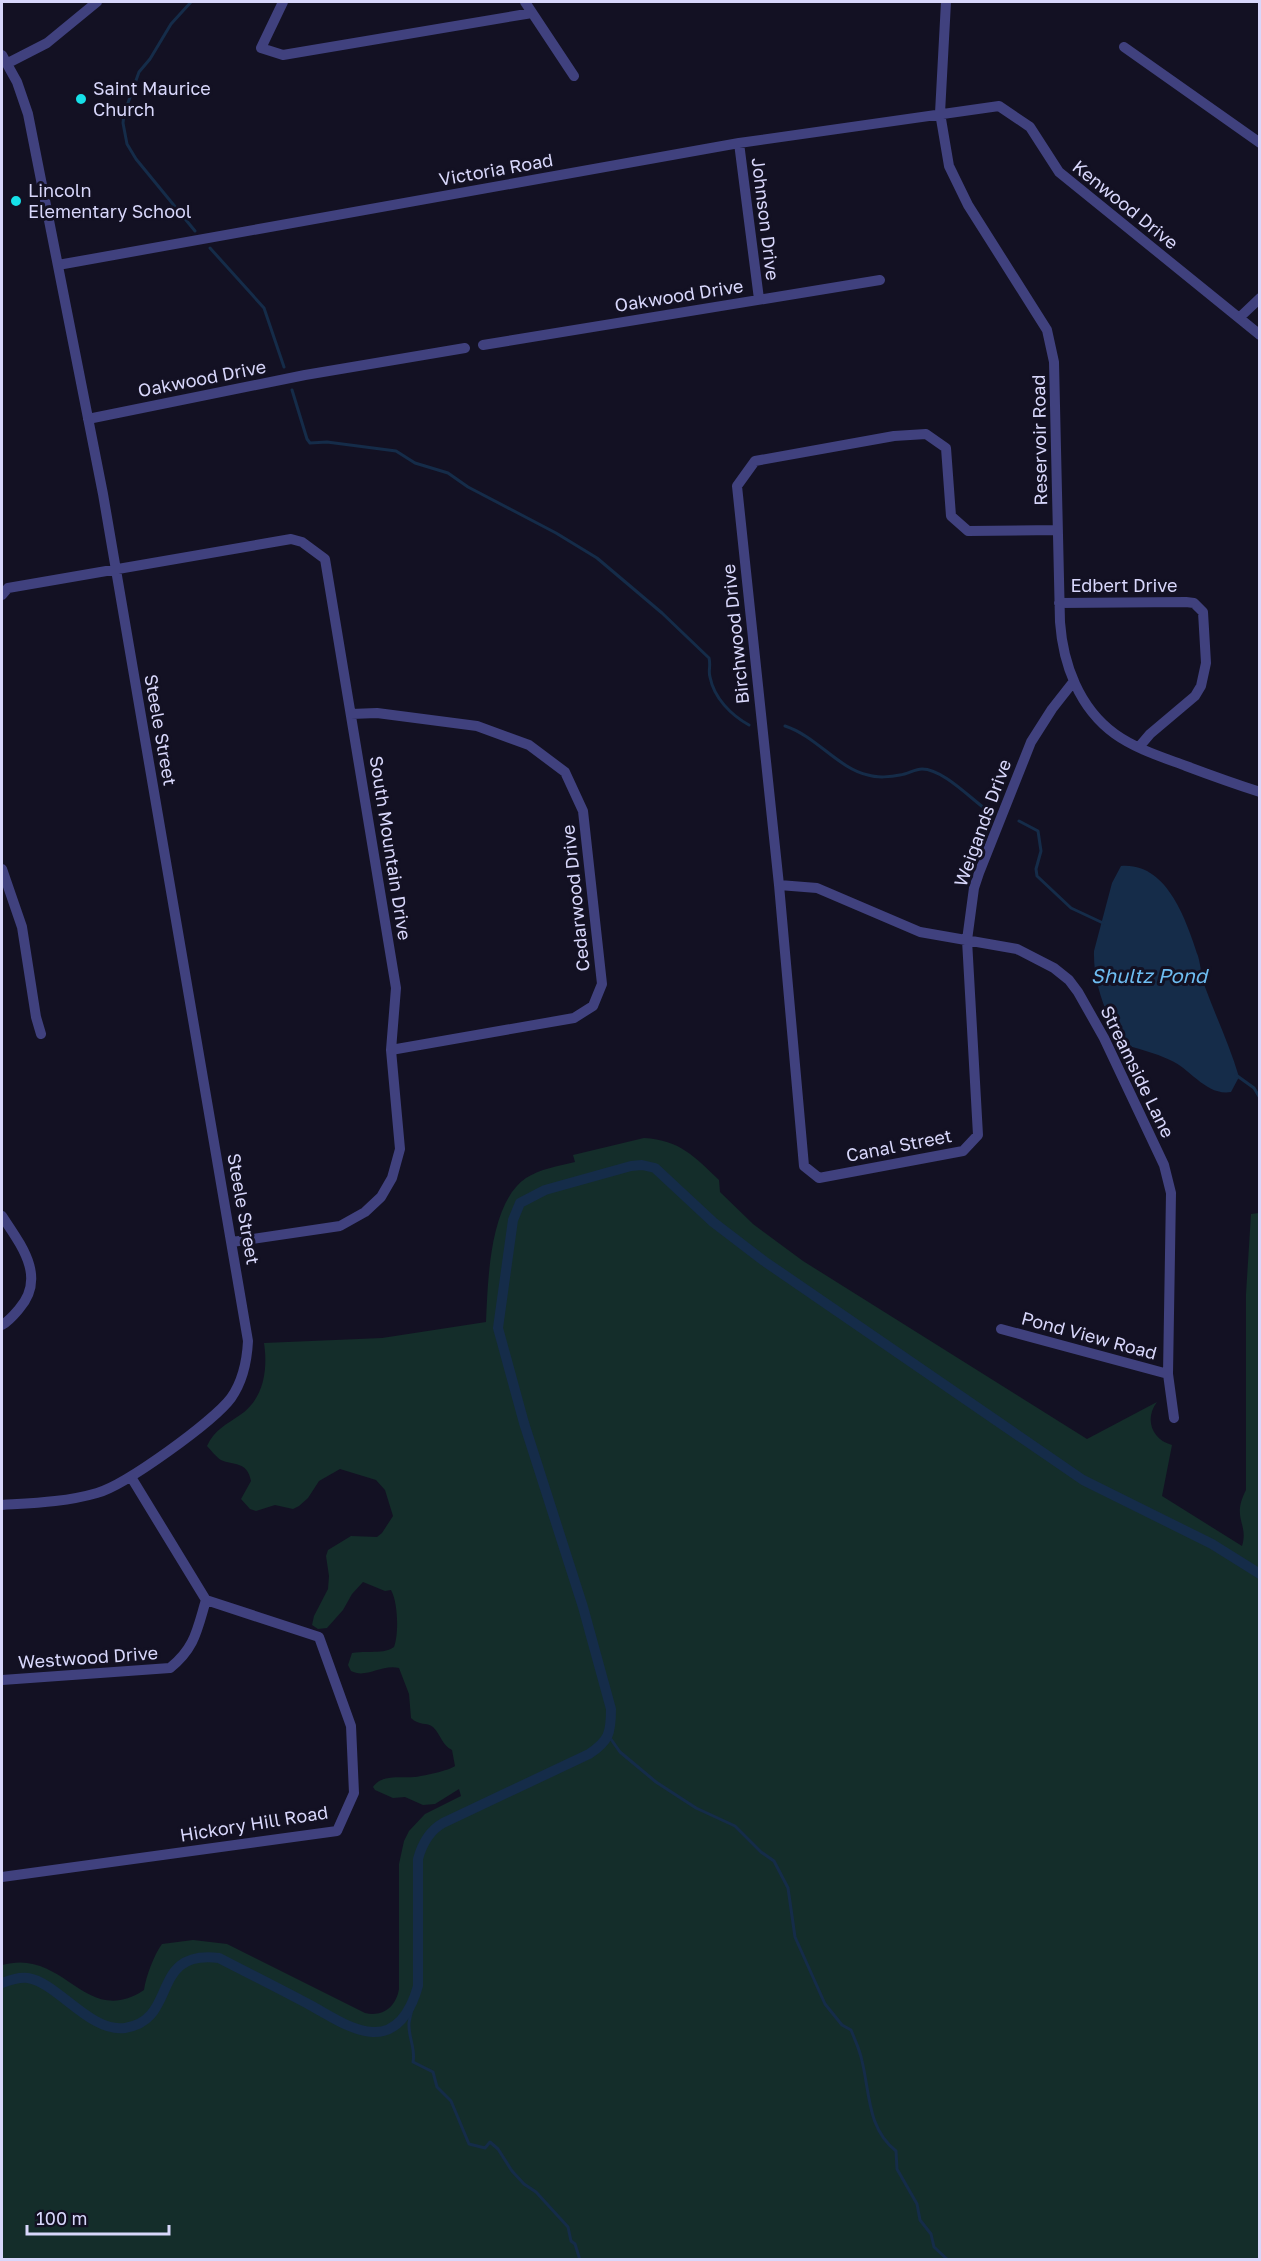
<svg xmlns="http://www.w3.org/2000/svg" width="1261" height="2261" font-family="'Golos Text',sans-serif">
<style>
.green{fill:#142d2a}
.water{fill:#152c49}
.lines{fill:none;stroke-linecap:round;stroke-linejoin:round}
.stream{stroke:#152c49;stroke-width:3}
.canal{stroke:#152c49;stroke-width:10}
.minor{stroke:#40417e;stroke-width:10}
.poi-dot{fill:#16e0e8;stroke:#131123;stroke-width:2}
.labels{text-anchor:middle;stroke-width:6;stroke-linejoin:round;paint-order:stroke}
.poi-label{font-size:18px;fill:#d8d7fb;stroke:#131123;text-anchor:start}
.street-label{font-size:18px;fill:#d8d7fb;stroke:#131123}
.water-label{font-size:20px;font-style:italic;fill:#6ebdf2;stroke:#131123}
</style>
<rect width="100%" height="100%" fill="#131123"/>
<path class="green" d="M644,1138c36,2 51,19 75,42l1,12 33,32 50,37 284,178 70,-37c-13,17 -5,38 15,43l-10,51 80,50c7,-23 -11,-27 4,-56v-196l5,-80 8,-1v1046h-1257v-294c63,-18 83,64 142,25 2,-14 10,-35 18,-46l31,-4 34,4 138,69c18,4 31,-6 34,-24v-125l5,-23 5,-10 16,-17 36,-18 -2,-7 -24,15 -12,1 -18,-8 -12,1 -18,-8 -2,-3c9,-13 27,-9 41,-10 6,0 37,-7 41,-11l-3,-16c-10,-5 -11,-15 -19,-23 -6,-5 -14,-1 -22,-9l-2,-24 -10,-26c-18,-4 -33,11 -48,3l-3,-6 4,-12c14,-3 31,2 42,-6 5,-13 4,-45 -3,-57l-6,1 -22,-9 -11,12 -9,16 -16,18 -9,1 -6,-4 2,-9 14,-27 1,-13 -3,-20 2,-6 23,-14 26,1 5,-4 11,-17 -8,-26 -9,-10 -36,-11 -21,12 -11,17 -9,8 -6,3 -18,-4 -19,6 -6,-2 -9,-10 10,-18c-4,-21 -18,-15 -30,-21 -5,-3 -10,-10 -14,-14 7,-16 20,-22 33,-31 24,-16 28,-46 24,-72l118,-5 104,-16c2,-40 3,-119 40,-144 14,-9 32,-12 49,-16l-2,-7z"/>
<path class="water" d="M1121,866c46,-4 65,54 77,90 3,10 3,21 7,31 11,30 25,59 34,90l-8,15c-25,4 -40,-23 -61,-32 -15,-7 -33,-12 -49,-16 -14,-29 -28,-59 -27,-93l18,-68z"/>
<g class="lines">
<path class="stream" d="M191,2l-20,22 -21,35 -11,13 -15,42 -1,9 4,21 9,15 59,72
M210,248l54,60 20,59
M292,390l15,49 3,4 17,-1 69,9 19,12 33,10 20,14 88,46 41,25 65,55 47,45c2,8 -1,13 1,19 4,21 21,38 39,48
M785,726c31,10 54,43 83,49 9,3 23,2 32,0 8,-1 15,-6 22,-6 21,0 49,30 66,42
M1019,821l19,10 3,20 -5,18 1,7 34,32 32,15
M1236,1075l18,13 6,10
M608,1735l12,17 36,30 40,26 39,18 26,26 13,9 14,27 7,49 30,67 17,21 9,5c4,10 9,20 11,31 8,32 5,67 34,90l1,18 20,35 3,16 11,14 3,13 14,13
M413,2004c-1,7 -3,12 -4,19 -1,14 7,26 4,39l20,10 4,15 14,14 18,43 16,4 5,-6 8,7 14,22 12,13 12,8 32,35 3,14 4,3 5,16"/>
<path class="canal" d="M2,1983c8,-3 16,-6 26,-5 30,5 62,55 97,50 54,-8 24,-79 94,-70 31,16 61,31 91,47 19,10 41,26 63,27 27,1 39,-25 45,-46v-127c4,-15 11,-28 25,-36l146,-69c20,-13 22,-21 22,-45l-28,-102 -59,-184 -26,-95 15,-108 7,-17 25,-13 86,-24 11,-1 13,3 58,54 51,39 319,219 129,64 48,30"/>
<path class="minor" d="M283,2l-22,46 22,7 249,-42
M525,2l49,74
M946,2l-6,111 9,53 19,39 79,125 7,32 6,260c3,42 19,86 55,112 21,15 47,23 71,32 24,9 49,18 74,26
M1124,47l136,96
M2,55l15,27 11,32 75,380 145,847c-1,20 -5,40 -17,57 -17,23 -105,87 -134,95 -31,9 -63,10 -95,12
M8,63l39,-20 50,-41
M739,143l20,156
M58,265l681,-122 260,-37 31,21 29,45 201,163
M1239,318l21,-20
M483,345l397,-65
M88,419l217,-44 160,-27
M1058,530l-90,1 -17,-15 -5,-68 -20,-14 -32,2 -139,25 -18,25 42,399 25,281 15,12 144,-27 15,-16 -11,-195 7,-52 5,-15 52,-131 21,-33 22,-28
M2,595l6,-7 283,-49 11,3 23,17 71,429 -5,62 9,99 -8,29 -11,19 -16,15 -25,14 -108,16
M1059,603l127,-1 8,1 9,9 3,51 -5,23 -6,10 -45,38 -11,13
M351,714l26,-1 100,13 52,19 36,27 18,39 19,173 -9,22 -19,12 -183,32
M2,869l20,58 14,90 5,17
M779,885l38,3 103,44 97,17 37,19 15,12 9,12 26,46 60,127 7,28 -3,181 6,44
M2,1216c19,29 45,61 17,93 -6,7 -10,12 -17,16
M1001,1329l167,45
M2,1680l168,-12c25,-20 27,-38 36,-68
M2,1877l335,-46 17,-38 -3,-67 -32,-89 -113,-37 -75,-123"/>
</g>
<g class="poi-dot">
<circle cx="81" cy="99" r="6"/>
<circle cx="16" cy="201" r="6"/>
</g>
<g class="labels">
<g class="poi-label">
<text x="93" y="95">Saint Maurice<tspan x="93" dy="21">Church</tspan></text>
<text x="28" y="197">Lincoln<tspan x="28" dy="21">Elementary School</tspan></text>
</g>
<g class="street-label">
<text transform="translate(496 170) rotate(-10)" y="6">Victoria Road</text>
<text transform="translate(1125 205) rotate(39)" y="6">Kenwood Drive</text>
<text transform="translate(765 219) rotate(83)" y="6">Johnson Drive</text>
<text transform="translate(679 296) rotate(-9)" y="6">Oakwood Drive</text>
<text transform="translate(202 379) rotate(-11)" y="6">Oakwood Drive</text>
<text transform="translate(1040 440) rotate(-91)" y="6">Reservoir Road</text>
<text x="1124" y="592">Edbert Drive</text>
<text transform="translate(736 634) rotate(-96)" y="6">Birchwood Drive</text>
<text transform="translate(160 730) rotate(80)" y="6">Steele Street</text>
<text transform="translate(983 823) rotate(-70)" y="6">Weigands Drive</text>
<text transform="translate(390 848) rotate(81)" y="6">South Mountain Drive</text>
<text transform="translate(576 898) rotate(-96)" y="6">Cedarwood Drive</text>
<text transform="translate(1137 1072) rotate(64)" y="6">Streamside Lane</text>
<text transform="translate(899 1146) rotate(-11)" y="6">Canal Street</text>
<text transform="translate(243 1209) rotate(80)" y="6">Steele Street</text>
<text transform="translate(1089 1336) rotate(15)" y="6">Pond View Road</text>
<text transform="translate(88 1658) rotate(-4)" y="6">Westwood Drive</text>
<text transform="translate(254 1824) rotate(-9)" y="6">Hickory Hill Road</text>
</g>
<g class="water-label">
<text x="1149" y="983">Shultz Pond</text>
</g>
</g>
<rect width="1261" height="2261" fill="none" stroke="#d8d7fb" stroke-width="6"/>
<path d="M27 2225v9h142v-9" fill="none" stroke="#d8d7fb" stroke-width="3"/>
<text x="36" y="2225" font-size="18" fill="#d8d7fb" stroke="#131123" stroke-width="4.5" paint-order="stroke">100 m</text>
</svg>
